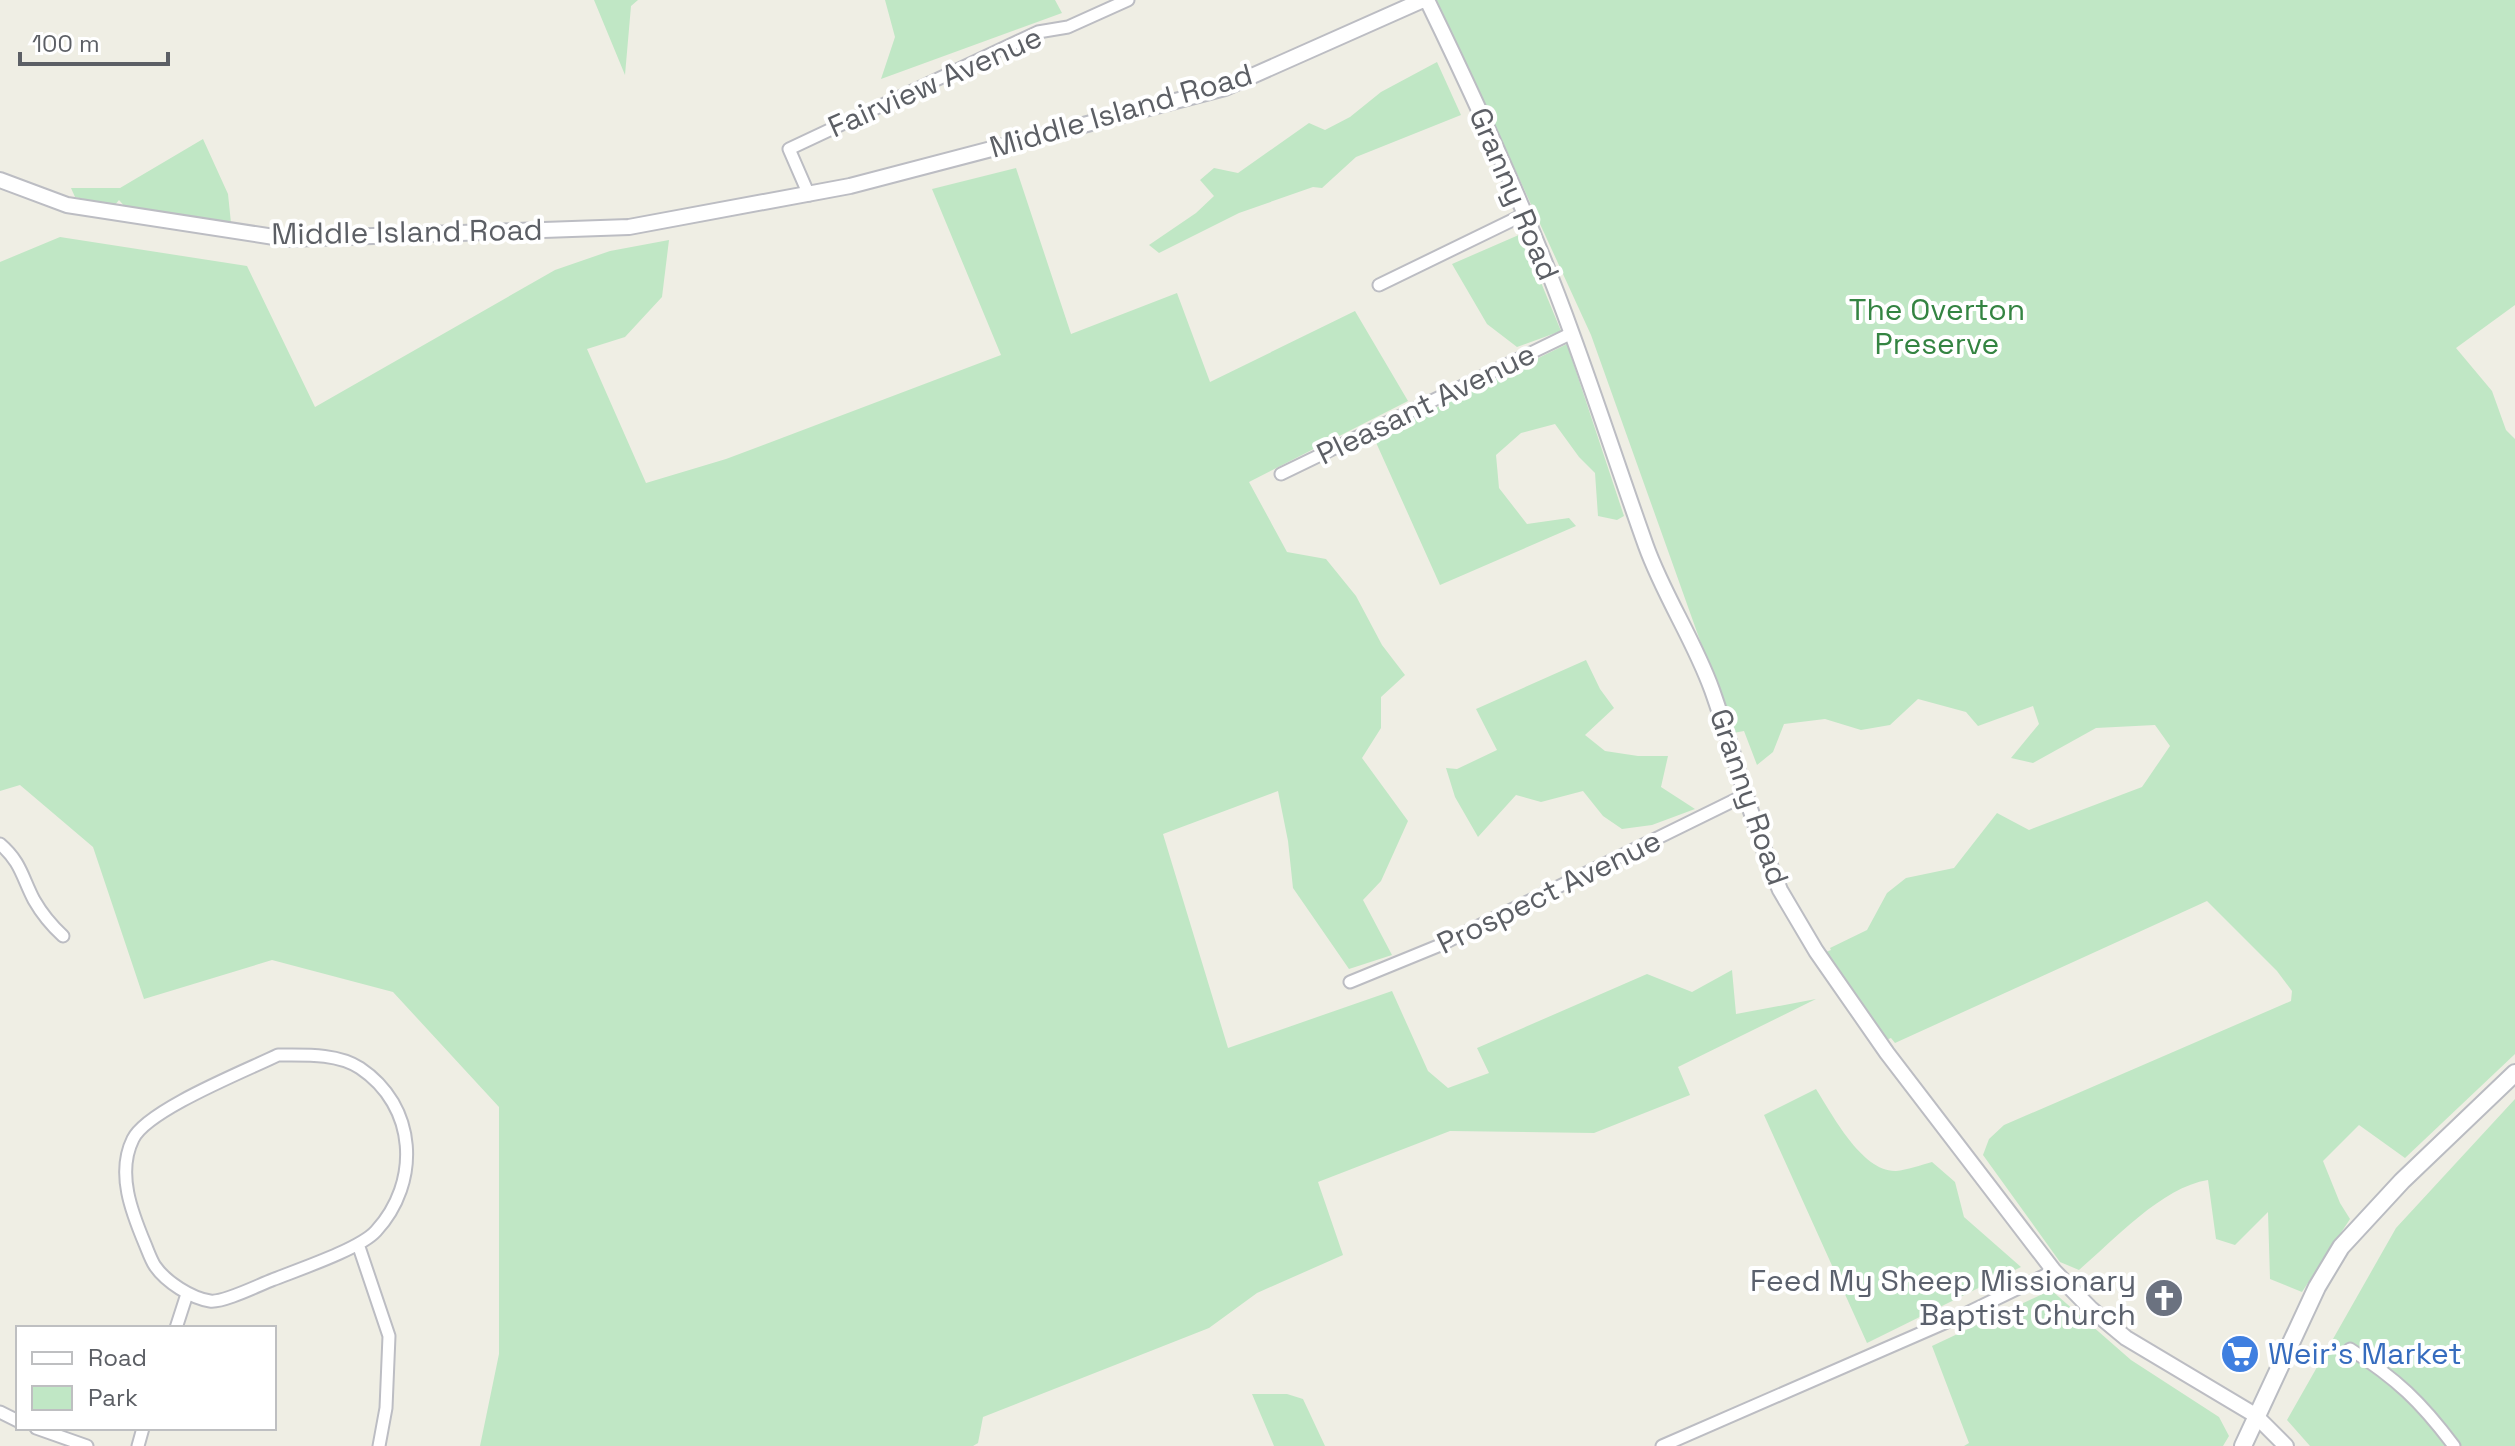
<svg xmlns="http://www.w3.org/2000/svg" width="2515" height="1446" font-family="'Space Grotesk',sans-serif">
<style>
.green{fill:#c0e7c5}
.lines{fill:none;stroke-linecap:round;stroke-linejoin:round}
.minor-casing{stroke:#bcbdc3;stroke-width:15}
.tertiary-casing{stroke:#bcbdc3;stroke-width:18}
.secondary-casing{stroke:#babcc2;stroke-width:20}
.minor{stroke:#fff;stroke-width:11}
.tertiary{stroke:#fff;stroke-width:14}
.secondary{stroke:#fff;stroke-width:16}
.labels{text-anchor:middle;stroke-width:8;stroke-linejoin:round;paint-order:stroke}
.street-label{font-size:30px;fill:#5c5f65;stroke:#fff}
.park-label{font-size:30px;fill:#348442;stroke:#fff}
.worship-label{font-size:30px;fill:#5b616d;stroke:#fff;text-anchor:end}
.shop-label{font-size:30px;fill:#366cbe;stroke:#fff;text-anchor:start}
</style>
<rect width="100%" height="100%" fill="#efeee4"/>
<path class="green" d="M594,0h44l-7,6 -6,69z
M885,0h170l7,13 -181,66 14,-42z
M1434,0h1081v305l-59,43 36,43 14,39 9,9v615l-110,104 -46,-33 -36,36 17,42 10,16 -48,73 -32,-13 -2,-67 -33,33 -19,-6 -8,-59c-46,7 -94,60 -129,90l-19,-8 -77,-107 6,-16 15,-14 287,-124 1,-10 -15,-20 -70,-70 -312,142 -4,-5 -5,2 -60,-88 5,-2 -1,-2 37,-18 20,-37 19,-15 48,-10 43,-55 32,17 113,-43 28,-41 -15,-21 -59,3 -63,35 -22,-5 28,-34 -6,-18 -55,20 -12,-14 -48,-13 -28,26 -29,5 -36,-11 -41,5 -11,28 -16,13 -13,-34 -11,2 -142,-398 -123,-268z
M1437,62l24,53 -105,42 -34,31 -9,-1 -74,26 -80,40 -10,-8 47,-32 18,-17 -14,-16 14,-12 24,5 71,-50 16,7 25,-13 31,-25z
M203,139l25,55 3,29 -105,-15 -7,-8 -5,6 -39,-9 -4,-9h49z
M1016,168l55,166 106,-41 33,89 145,-71 53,90 -159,81 38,70 39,7 30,37 26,49 23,30 -24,22v31l-19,30 46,63 -27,60 -18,19 29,55 -43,14 -56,-81 -5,-47 -10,-50 -115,43 65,214 164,-57 36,80 20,17 41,-15 -12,-25 170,-74 45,18 40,-22 4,44 80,-15 -138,68 12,28 -96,38 -144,-2 -132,51 25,73 -86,38 -48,35 -226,89 -5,26 -5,3h-493l19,-92v-247l-106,-115 -121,-32 -128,39 -51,-152 -73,-62 -20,6v-529l60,-25 187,29 68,141 240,-137 55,-19 59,-11 -7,57 -37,40 -38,12 59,134 80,-24 275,-104 -69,-166z
M1521,234l40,97 -44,16 -30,-23 -35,-60z
M1567,344l57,172 -7,4 -19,-4 -3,-43 -16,-16 -24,-33 -34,9 -25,22 3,33 28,36 42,-6 7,8 -136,59 -66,-147z
M1586,660l14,29 14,19 -29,27 20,16 33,5h30l-7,31 34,22 -43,16 -30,4 -19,-13 -20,-25 -42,11 -25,-7 -38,42 -23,-40 -9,-29 11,1 40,-19 -21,-41z
M1816,1089c16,25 46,83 80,82 11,-1 25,-6 36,-9l23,20 9,35 57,50 -154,76 -103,-228z
M2515,1099v347h-205l-23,-26 109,-192z
M2051,1290l80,70 88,57 10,19 -6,10h-259l5,-3 -37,-97z
M1287,1394l16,5 22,47h-51l-22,-52z"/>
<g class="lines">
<g class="minor-casing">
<path id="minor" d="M809,195l-20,-46 249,-117 30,-5 60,-27
M1379,285l146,-71
M1281,474l291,-141
M0,844c21,18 22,33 34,56 8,14 17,25 29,36
M1350,982l88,-36 307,-151
M278,1055c26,0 59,-2 82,13 57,38 61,114 16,163 -16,18 -79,39 -104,49 -13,5 -49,23 -62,21 -19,-3 -44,-19 -55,-35 -4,-6 -7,-15 -10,-22 -13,-31 -29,-71 -12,-105 14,-29 112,-68 145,-84z
M358,1244l31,92 -3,72 -7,38
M176,1328l11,-34
M2350,1349c47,30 71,53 104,97
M0,1412l18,9
M36,1428l51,18
M138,1446l5,-18
M1662,1446l303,-132 89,-43"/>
</g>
<g class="tertiary-casing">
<path id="tertiary" d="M1427,0c53,109 104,220 145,334 26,71 49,142 74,212 18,50 48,94 66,144 21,59 36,120 59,178l9,22 36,61 71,102 167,218 37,38 35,29 129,77 31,31
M0,180l67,25 220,34 342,-12 221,-41 375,-98 198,-88"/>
</g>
<g class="secondary-casing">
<path id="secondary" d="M2243,1446l74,-159 24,-40 61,-66 113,-108"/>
</g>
<use href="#minor" class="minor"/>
<use href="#tertiary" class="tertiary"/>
<use href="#secondary" class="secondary"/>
</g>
<defs>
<g id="church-disc" transform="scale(2)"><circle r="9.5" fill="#6b7280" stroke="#fff"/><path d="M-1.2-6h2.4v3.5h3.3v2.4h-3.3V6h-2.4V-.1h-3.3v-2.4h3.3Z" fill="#fff"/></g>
<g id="supermarket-disc" transform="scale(2)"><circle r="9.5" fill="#3f7fe0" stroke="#fff"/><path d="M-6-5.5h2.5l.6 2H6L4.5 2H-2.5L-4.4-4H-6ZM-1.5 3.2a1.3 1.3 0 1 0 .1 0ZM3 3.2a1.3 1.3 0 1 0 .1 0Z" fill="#fff"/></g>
</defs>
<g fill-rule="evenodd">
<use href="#church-disc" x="2164" y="1298"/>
<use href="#supermarket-disc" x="2240" y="1354"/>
</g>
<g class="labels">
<g class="street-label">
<text transform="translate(935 82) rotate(-24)" y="10">Fairview Avenue</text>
<text transform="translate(1121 111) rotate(-16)" y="10">Middle Island Road</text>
<text transform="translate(1514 194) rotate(67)" y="10">Granny Road</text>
<text transform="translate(407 232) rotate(-1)" y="10">Middle Island Road</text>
<text transform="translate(1426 404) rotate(-26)" y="10">Pleasant Avenue</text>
<text transform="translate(1749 797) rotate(71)" y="10">Granny Road</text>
<text transform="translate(1549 892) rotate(-26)" y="10">Prospect Avenue</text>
</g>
<g class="park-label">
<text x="1937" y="320">The Overton<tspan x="1937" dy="34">Preserve</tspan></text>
</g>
<g class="worship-label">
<text x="2136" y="1291">Feed My Sheep Missionary<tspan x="2136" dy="34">Baptist Church</tspan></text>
</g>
<g class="shop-label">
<text x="2268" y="1364">Weir's Market</text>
</g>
</g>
<rect x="16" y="1326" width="260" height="104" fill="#ffffff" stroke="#bebfc1" stroke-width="2"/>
<rect x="32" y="1352" width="40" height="12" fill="#ffffff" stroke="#bebfc1" stroke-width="2"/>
<text x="88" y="1366" font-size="24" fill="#5c5f65">Road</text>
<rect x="32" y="1386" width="40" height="24" fill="#c0e7c5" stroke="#bebfc1" stroke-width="2"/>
<text x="88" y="1406" font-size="24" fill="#5c5f65">Park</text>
<path d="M20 52v12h148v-12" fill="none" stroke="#5c5f65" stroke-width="4"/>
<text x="32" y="52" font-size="24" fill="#5c5f65" stroke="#ffffff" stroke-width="6" paint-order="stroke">100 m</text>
</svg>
